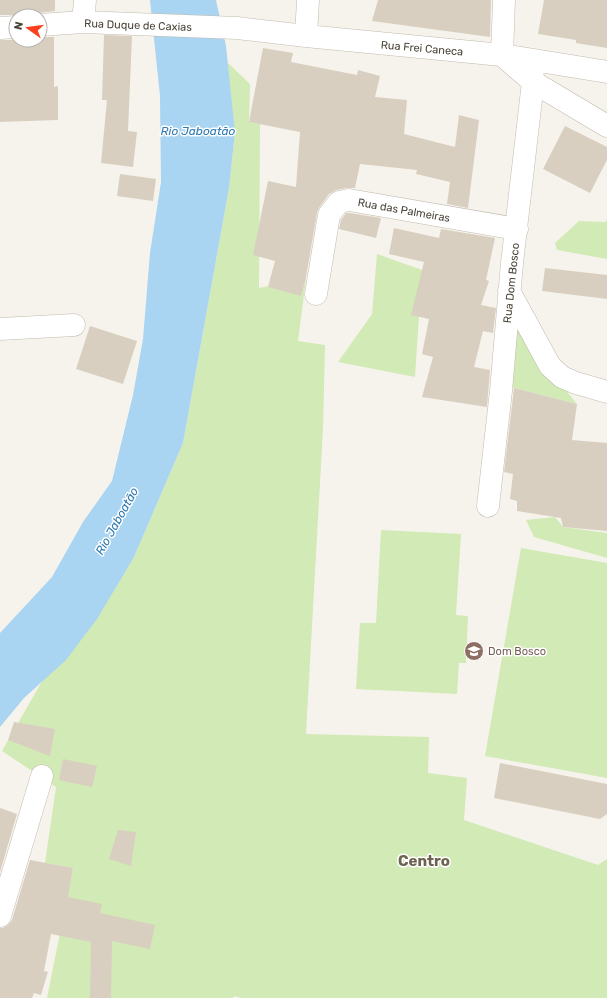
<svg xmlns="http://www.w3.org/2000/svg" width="607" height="998" font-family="Rubik,sans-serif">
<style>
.green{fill:#d2eab5}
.water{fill:#a9d4f2}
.building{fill:#d8cfc1}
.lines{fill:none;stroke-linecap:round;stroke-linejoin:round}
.minor-casing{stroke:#c2bbae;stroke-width:23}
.minor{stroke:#fff;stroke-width:22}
.labels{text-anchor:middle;stroke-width:3;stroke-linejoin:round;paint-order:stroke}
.street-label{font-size:11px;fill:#4b4439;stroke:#fff}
.education-label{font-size:11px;fill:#785e54;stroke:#fff;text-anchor:start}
.water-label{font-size:12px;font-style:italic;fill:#2e7ab2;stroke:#fff}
.district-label{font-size:15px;font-weight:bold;fill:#6e6250;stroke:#fff}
</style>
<rect width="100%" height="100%" fill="#f6f3ec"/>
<path class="green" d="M227,62l23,22 -1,38 11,2 -1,164 47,-9 -8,62 27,4 -2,84 -17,305 123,3 -1,36 39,5 -3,42 134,45 9,-6v139h-365l-8,-2 -1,2h-186l26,-130 -28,-5 11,-76 -54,-36 39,-68 40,-43 53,-83 49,-114 46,-255 6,-56z
M607,220v39l-50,-9 -2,-7 24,-22 26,1z
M377,254l45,16 -7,107 -77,-15 34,-48z
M520,321l32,52 25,31 -71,-18 6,-57z
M555,517l8,10 44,6v25l-73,-21 -8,-17z
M381,530l80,4 -5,81 12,1 -2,47h-7l-2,31 -101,-5 4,-66h16z
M521,548l86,15v215l-122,-22z"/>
<path class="water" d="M150,0h66l10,46 9,86 -6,56 -46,255 -49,114 -37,62 -31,41 -42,38 -24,29v-94l52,-56 31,-55 29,-41 21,-86 10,-56 7,-86 11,-71 -1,-86z"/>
<path class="building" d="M0,0h55v11l-16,2 -6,1 -1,2h-10l-7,-1h-15z
M378,0h113l-1,37 -118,-16z
M544,0h63v48l-31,-5v-3l-38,-6z
M104,35l28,1 -4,95 9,1 -4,35 -32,-4 6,-63h-5z
M40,37h14v50l4,-1v34l-58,2v-82h40z
M263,48l30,5 -2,9 66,13 1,-5 22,6 -5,21 32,3 -3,34 51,13 4,-32 20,5 -11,88 -21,-4 3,-22 -34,-8 1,-4 -57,-6 -5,24h-8l-11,2 -7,4 -10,14 -2,5 -11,64 -5,19 -33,-9 7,-26 -22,-6 15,-74 28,6 4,-55 -51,-10z
M565,126l42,21v13l-17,33 -47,-24z
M120,174l36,5 -3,22 -36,-5z
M346,213h3l32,5 -5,20 -37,-9 2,-9z
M394,228l45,10 2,-9 54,9 -9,42 3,1 -8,24 15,3 -3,25 -10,-2 -9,36 16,3 -3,37 -65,-10 11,-40 -11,-3 7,-35 -18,-4 13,-53 -35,-8z
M545,268l62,7v24l-65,-8z
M90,326l47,15 -14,43 -47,-15z
M514,388l63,16 -5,36 35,3v88l-44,-4 -2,-9 -44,-7v-10l-7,-2 3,-25 -9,-2z
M14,722l41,7 -5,27 -42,-16z
M63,759l34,7 -5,21 -33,-7z
M500,763l107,21v30l-7,5 -106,-21z
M0,808l17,6 -17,58z
M118,830l18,2 -5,34 -22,-7z
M30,860l43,8 -5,29 34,7 -2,9 55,12 -5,24 -38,-8 -1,57h-21l1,-56 -40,-8 -7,37 4,1 -7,23 -7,-2 -2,5h-32v-70h3l5,-3 4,-5z"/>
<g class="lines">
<g class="minor-casing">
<path id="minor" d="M504,0l-2,55 31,27 74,44
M83,22l2,-22
M40,25l43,-3 154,6 69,8 196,19 105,17
M0,28l16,-1
M306,36l2,-36
M509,291l41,75 12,11 14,6 31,9
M316,294l13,-79 10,-13 10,-2 168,29
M0,329l74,-4
M488,506l13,-115 11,-128 21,-181 -1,-22
M0,916l42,-140"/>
</g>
<use href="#minor" class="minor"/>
</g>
<defs>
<g id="school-disc" transform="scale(1)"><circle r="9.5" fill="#8d6e63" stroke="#fff"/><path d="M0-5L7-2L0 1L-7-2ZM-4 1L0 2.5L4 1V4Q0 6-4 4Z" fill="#fff"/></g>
</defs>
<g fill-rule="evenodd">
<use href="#school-disc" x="474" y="651"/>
</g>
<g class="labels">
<g class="street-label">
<text transform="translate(138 25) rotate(2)" y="4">Rua Duque de Caxias</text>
<text transform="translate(422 48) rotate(5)" y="4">Rua Frei Caneca</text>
<text transform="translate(404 210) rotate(10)" y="4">Rua das Palmeiras</text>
<text transform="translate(511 283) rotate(-84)" y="4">Rua Dom Bosco</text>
</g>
<g class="education-label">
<text x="488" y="655">Dom Bosco</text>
</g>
<g class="water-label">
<text x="198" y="135">Rio Jaboatão</text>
<text transform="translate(117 521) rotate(-61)" y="4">Rio Jaboatão</text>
</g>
<g class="district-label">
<text x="424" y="866">Centro</text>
</g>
</g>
<g transform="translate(28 28) rotate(284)"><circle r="19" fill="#ffffff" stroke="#b7b4b0"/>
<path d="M0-3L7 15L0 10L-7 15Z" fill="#fc3f1d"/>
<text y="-6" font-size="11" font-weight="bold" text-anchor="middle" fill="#4b4439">N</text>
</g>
</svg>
